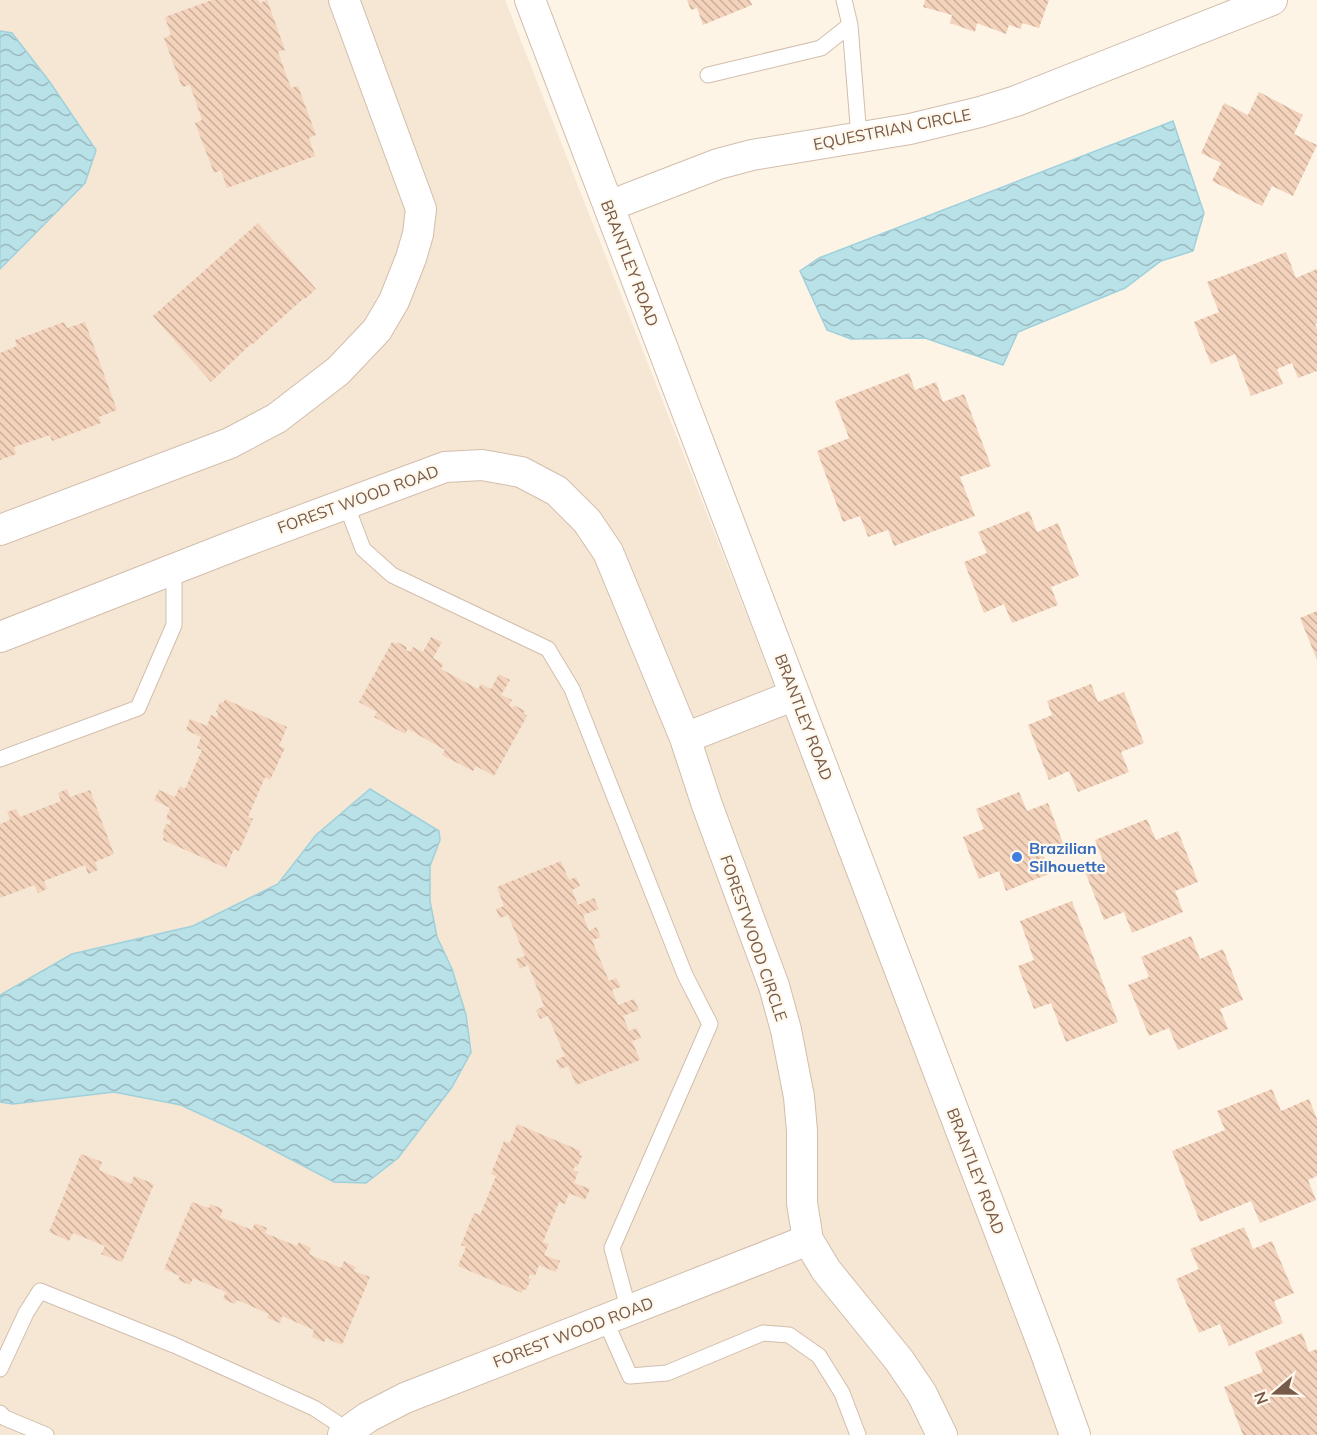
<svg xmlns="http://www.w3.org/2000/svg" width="1317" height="1435" font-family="Mulish,sans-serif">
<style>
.residential{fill:#f6e6d4}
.water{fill:url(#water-waves);stroke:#9ed1db;stroke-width:1.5}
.building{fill:url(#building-back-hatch)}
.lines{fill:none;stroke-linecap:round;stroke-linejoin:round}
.service-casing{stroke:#d2bead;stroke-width:17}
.minor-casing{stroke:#d2bead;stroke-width:32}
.service{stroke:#fff;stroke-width:15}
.minor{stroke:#fff;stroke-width:30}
.shop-dot{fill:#3f7fe0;stroke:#fff8ed;stroke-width:2}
.labels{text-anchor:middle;stroke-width:4.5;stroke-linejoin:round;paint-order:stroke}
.street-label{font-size:16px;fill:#785a49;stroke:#fff8ed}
.shop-label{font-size:16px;font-weight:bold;fill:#366cbe;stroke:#fff8ed;text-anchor:start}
</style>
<defs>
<pattern id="water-waves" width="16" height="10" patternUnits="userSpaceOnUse" patternTransform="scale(1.5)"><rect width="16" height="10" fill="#b9e1e8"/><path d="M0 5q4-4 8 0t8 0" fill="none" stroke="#9bb9be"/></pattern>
<pattern id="building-back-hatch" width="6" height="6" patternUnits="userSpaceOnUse" patternTransform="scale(1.5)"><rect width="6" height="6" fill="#f4d3bc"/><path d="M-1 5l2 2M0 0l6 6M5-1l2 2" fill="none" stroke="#caae9b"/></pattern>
</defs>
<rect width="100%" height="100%" fill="#fdf4e6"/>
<path class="residential" d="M0,0h505l564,1435h-1069z"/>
<path class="water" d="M0,31l12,2 37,48 47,69 -11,33 -85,86z
M1173,121l31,92 -11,38 -32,10 -36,27 -107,44 -15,33 -78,-27 -74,1 -24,-9 -27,-59 19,-13z
M370,789l69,42 1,9 -10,26v35l7,36 15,32 14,46 5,37 -19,35 -54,71 -32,25 -32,-1 -95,-50 -58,-27 -67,-13 -101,12 -13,-2v-107l72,-41 121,-28 85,-42 38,-49z"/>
<path class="building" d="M212,0h46l2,3 7,-3 18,50 -7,2 13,36 7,-2 18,49 -7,3 6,18 -88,32 -6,-18 -7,3 -19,-50 7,-3 -12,-35 -8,2 -18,-49 7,-3 -6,-18z
M687,0h63l2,5 -49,20 -6,-17 -6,2z
M925,0h124l-10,28 -17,-5 -1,6 -12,-4 -3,9 -29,-11 -2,9 -25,-9 2,-8 -29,-8z
M1259,92l44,23 -9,19 23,11 -24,51 -21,-10 -10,20 -50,-25 9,-18 -20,-10 23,-50 24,12z
M258,223l58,66 -11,10 -1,-1 -51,46 -1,-1 -41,39 -58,-66z
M1286,252l10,26 21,-9v55h-2l2,5v42l-19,7 -6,-15 -15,6 6,15 -32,12 -16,-42 -24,10 -17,-42 25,-10 -12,-30z
M64,322l3,6 18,-6 32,88 -18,7 2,6 -49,18 -2,-6 -36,12 2,7 -16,6v-107l17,-7 -2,-6z
M909,373l6,17 21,-8 7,20 21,-8 27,72 -31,11 15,39 -81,30 -6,-16 -20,7 -8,-21 -17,6 -26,-71 32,-13 -14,-37z
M1029,511l8,21 21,-9 21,53 -28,11 7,18 -46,18 -8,-19 -20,9 -20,-51 23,-9 -9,-21z
M1317,611v49l-17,-42z
M431,637l11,5 -9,16 10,6 -2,5 37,20 3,-5 10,5 8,-15 11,6 -9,15 11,5 -3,5 4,3 1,-3 11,6 -2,2 4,3 -33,60 -18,-10 -3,5 -31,-16 3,-5 -37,-21 -3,5 -31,-17 3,-5 -18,-10 33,-60 4,2 1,-2 10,5 -1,3 4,2 3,-5 10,5z
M1091,684l7,18 26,-10 20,51 -23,9 8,20 -51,20 -9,-21 -20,9 -21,-55 24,-10 -5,-14z
M225,699l62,28 -8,19 6,2 -15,32 -5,-3 -17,40 5,2 -14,32 -5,-2 -8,19 -63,-28 1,-5 -2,-1 4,-10 3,1 2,-4 -5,-2 4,-11 -16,-8 5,-10 16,7 5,-11 5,3 17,-39 -5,-2 4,-11 -15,-7 4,-11 17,7 4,-11 6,3 1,-5 -2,-1 4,-10 3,1z
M67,789l3,8 20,-7 24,64 -19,8 3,8 -10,4 -3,-9 -41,16 3,8 -9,4 -4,-8 -34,13v-74l10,-4 -3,-8 9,-3 4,8 41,-16 -3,-8z
M1019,792l8,19 21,-8 16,43 -21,8 8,19 -45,18 -7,-20 -20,8 -16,-42 21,-8 -8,-20z
M1147,819l9,21 22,-9 20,51 -23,9 8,21 -51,21 -8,-21 -20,8 -20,-51 19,-8 -8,-21z
M561,861l8,19 7,-3 4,9 -8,4 6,15 16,-7 5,11 -16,6 6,16 7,-4 5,10 -9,3 17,41 7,-3 5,9 -9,3 6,15 16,-6 5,11 -16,6 6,15 8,-3 4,10 -9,3 8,19 -64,25 -8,-19 -8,3 -4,-9 9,-4 -17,-40 -8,3 -4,-9 8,-4 -16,-41 -8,4 -4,-10 9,-3 -17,-41 -8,3 -4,-9 8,-3 -7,-19z
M1072,901l46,121 -52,20 -15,-39 -17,6 -16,-43 16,-6 -14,-39z
M1191,936l9,23 23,-10 20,51 -23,9 8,20 -50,21 -9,-22 -20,8 -21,-51 21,-8 -8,-20z
M1272,1089l9,22 28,-12 8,20v57l-9,4 8,20 -56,23 -9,-22 -51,21 -28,-71 53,-21 -8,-19z
M517,1124l64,27 -2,4 3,1 -5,11 -2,-1 -2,4 5,2 -4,11 16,6 -5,11 -16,-7 -4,11 -6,-2 -16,40 6,2 -5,11 16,6 -4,11 -17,-7 -4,11 -5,-2 -2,4 3,1 -5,11 -3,-1 -1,4 -64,-27 8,-19 -5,-2 13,-32 6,2 16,-39 -5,-2 13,-33 6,2z
M81,1154l21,8 -3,8 32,14 3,-8 20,8 -32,78 -21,-8 4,-8 -32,-13 -4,8 -20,-9z
M192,1202l17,6 1,-4 13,5 -3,8 32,13 3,-7 12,5 -2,5 32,13 2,-4 12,6 -2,6 32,14 3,-7 12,6 -2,4 16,6 -28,68 -16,-7 -2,4 -12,-5 2,-7 -32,-14 -2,7 -13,-5 2,-4 -32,-14 -2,4 -12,-5 3,-7 -33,-14 -3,7 -12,-5 2,-4 -16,-7z
M1244,1227l9,22 19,-8 22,52 -20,8 9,22 -54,23 -9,-22 -21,9 -23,-54 23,-10 -9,-20z
M1302,1333l7,19 8,-3v86h-74l-19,-48 39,-15 -8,-20z"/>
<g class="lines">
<g class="service-casing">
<path id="service" d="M844,0l6,25 9,112
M708,75l113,-27 29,-23
M346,504l17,45 29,26 156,74 24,40 113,286 25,49 -98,224 17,63
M0,759l138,-51 36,-83v-56
M605,1320l25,56 37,-3 96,-40 26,2 30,21 23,37 16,42
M0,1369l26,-56 14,-22 134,54 140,63 35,23
M0,1413l5,5 41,17"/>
</g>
<g class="minor-casing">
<path id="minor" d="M530,0l515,1351 30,84
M609,206l109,-42 34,-9 158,-26 70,-17 36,-11 256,-101
M0,530l230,-87 47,-25 61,-47 39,-41 17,-29 17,-43 7,-24 3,-25 -77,-209
M0,637l238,-93 207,-77 37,-2 39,7 36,19 30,30 21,31 77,186 22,67 67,181 12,44 13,67 3,34v72l6,37 18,30 73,90 23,34 20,41
M685,738l110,-43
M343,1435l25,-18 37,-19 403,-158"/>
</g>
<use href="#service" class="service"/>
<use href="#minor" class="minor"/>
</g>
<circle class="shop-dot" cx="1017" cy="857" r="6"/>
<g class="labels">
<g class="street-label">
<text transform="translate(892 129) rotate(-11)" y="6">EQUESTRIAN CIRCLE</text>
<text transform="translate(630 263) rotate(69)" y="6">BRANTLEY ROAD</text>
<text transform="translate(358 499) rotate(-20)" y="6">FOREST WOOD ROAD</text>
<text transform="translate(804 717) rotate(69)" y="6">BRANTLEY ROAD</text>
<text transform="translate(754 938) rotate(71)" y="6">FORESTWOOD CIRCLE</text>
<text transform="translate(976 1171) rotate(69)" y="6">BRANTLEY ROAD</text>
<text transform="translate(573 1332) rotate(-21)" y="6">FOREST WOOD ROAD</text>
</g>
<g class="shop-label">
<text x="1029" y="854">Brazilian<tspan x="1029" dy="18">Silhouette</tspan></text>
</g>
</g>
<g transform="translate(1275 1393) rotate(250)" stroke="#fff8ed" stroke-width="4.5" paint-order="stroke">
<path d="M0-4.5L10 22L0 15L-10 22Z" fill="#785a49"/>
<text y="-9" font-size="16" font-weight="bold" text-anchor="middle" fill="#785a49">N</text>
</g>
</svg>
